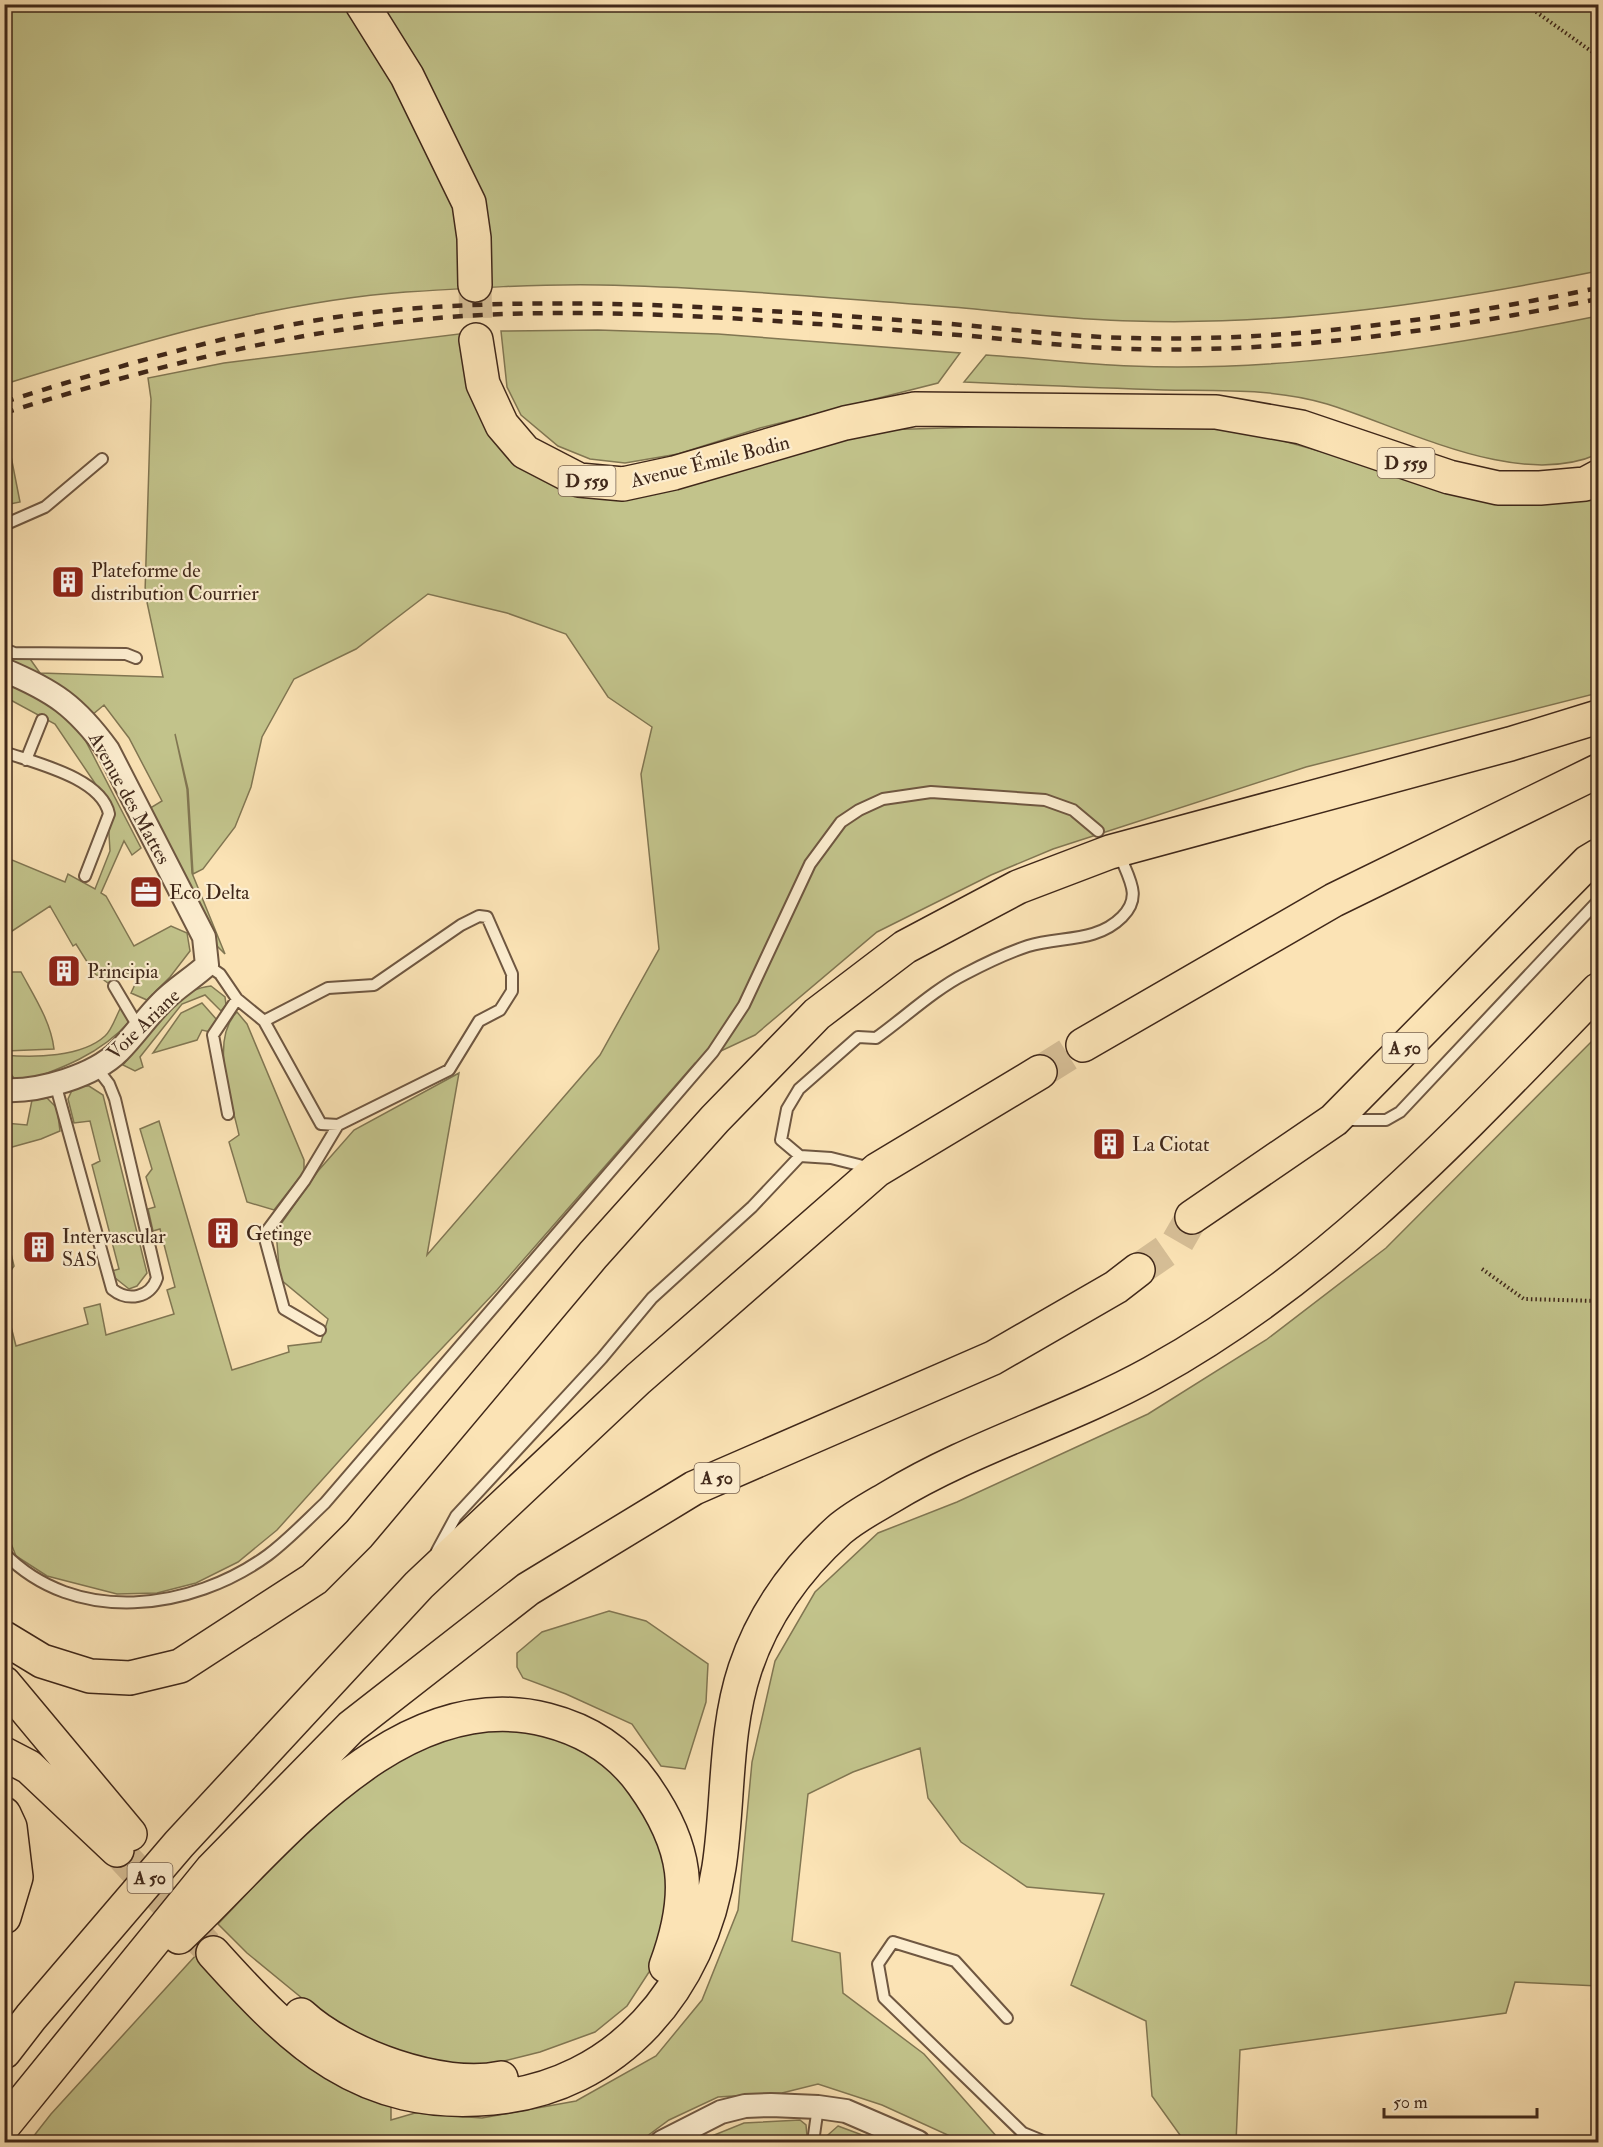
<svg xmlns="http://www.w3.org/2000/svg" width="1603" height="2147" font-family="'IM FELL Double Pica',serif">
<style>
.green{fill:#c2c38b;stroke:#817652;stroke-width:1.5}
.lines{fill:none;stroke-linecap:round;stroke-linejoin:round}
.primary-tunnel{stroke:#d6be96;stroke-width:33;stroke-dasharray:33 16;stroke-linecap:butt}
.motorway-tunnel{stroke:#d6be96;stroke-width:33;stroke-dasharray:33 16;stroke-linecap:butt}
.service-casing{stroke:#6f5741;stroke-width:14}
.minor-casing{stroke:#6f5741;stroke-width:26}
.primary-casing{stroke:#40281a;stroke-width:36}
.motorway-casing{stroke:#40281a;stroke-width:36}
.path{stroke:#40281a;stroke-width:4;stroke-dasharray:1.5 3;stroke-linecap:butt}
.service{stroke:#fcedcf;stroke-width:10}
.minor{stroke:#fcedcf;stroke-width:22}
.primary{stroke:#fbe3b5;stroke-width:33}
.motorway{stroke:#fbe3b5;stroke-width:33}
.rail{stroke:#40281a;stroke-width:4.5;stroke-dasharray:10 10;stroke-linecap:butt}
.labels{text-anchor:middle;stroke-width:4.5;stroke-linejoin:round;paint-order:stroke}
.shield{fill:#fcedcf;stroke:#786350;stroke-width:1.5}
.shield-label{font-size:18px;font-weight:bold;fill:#40281a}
.street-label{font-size:20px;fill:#40281a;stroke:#fcedcf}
.poi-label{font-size:20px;fill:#40281a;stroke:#fcedcf;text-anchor:start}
</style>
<rect width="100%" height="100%" fill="#fbe3b5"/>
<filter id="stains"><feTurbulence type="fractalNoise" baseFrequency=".00333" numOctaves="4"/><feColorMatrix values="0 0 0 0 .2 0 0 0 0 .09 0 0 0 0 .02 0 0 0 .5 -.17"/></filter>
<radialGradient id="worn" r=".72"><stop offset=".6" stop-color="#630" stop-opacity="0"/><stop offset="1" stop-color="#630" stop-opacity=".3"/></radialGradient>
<path class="green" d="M5,5h1593v266c-153,31 -308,55 -465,50 -64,-1 -129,-10 -194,-15 -112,-8 -226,-19 -339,-21 -64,-1 -129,3 -194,7 -136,10 -272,52 -401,92z
M1598,316v138c-80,36 -193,-26 -271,-50 -52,-16 -110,-13 -163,-14 -67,-2 -134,-5 -200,-8l22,-27c48,3 96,9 145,11 157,6 314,-19 467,-50z
M598,330l120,4 242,19 -22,30 -178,45 -82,26 -53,9 -35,-4 -32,-13 -37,-31 -14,-28 -6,-56z
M467,333l5,54 101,104 307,-61 328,-10 168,47 222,25v201l-292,74 -253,82 -62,26 -114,57 -122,103 -60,28 -198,227 -87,92 -133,148 -39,32 -42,21 -39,10 -40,1 -70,-18 -31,-20 -12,-30v-227l12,47 72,-22 -4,-16 16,-4 6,31 68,-21 -7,-24 8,-3 -15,-58 -7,2 -5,-22 7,-2 -9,-30 6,-8 -12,-40 19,-8 73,249 57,-18 -1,-6 33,-4 7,-23 -48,-40 -4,-48 42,-60 36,-41 105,-57 -32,182 173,-200 59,-106 -18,-175 11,-47 -44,-30 -42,-63 -59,-21 -79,-19 -72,55 -62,30 -32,58 -11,50 -16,40 -32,42 -10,5 -5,-85 -13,-55 12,55 5,84 33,81 -11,-11 -67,-133 15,-9 -33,-63 -25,-33 -12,10c-24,-27 -55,-41 -87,-55v-6l23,2 12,17 123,4 -18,-84 6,-194 -3,-21 76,-15z
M5,439l3,2 12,61 -15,3z
M5,683l28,11 23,14 23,20 62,120 -9,7 -8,-14 -23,52 5,3 28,50 37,-20 16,7 3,18 -20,26 -23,23 -16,-7 7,-15 -18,-8 -8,16 -18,-13 -18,-29 -3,2 -23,-40 -44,29 -1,10v-88l60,25 3,-8 27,15 15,-38 -3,-50 -52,-77 -50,-27z
M4,961l7,11h10c13,24 30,50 33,77l-48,2z
M211,986l14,11 1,8 -5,6 -16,-16 -23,9 -42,53 3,10 -8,4 -12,-6c23,-27 50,-76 88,-79z
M202,1003l15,17 -7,12 -8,-2 -5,10 -44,13 28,-40z
M121,1007l9,14c-30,34 -70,48 -112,63l-7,-10h-6l-1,-19c30,3 78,2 101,-19 7,-6 11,-20 16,-29z
M237,1012l10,12 57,136v12l-30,38 -27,-8 -18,-60 10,-7c-7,-33 -30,-95 -2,-123z
M1598,1035v951l-83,-4 -9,31 -266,37 -4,92h-51l-33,-46 -6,-75 -75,-36 33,-91 -77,-7 -66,-45 -33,-44 -8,-50 -67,24 -45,22 -16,147 48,12 3,40 81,61 74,84 10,4h-45l-81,-37 -64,-21 -36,9 -64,4 -49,23 -30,22h-610l22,-28 146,-160 194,143v23l24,-7 67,5 94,-17 80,-45 46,-56 36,-90 14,-148 23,-101 40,-69 63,-59 79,-31 191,-88 118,-74 120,-92z
M82,1086h7l14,9 44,178 -10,13 -8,3 -15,-12 -2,-6 7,-2 -27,-104 8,-4 -10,-40 -16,2 -6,-24 5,-11z
M47,1098l10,10 3,23 -19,8 -36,10v-26l22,2 5,-25z
M5,1228l9,38 -7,10 3,11 -5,2z
M609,1611l37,10 62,43 -2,38 -21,67 -24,-3 -29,-42 -66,-30 -43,-16 -6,-11v-14l25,-21z
M524,1727l72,24 56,63 19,37 -7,98 -37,57 -32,26 -55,20 -48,12 -39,-1 -33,-5 -46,-14 -60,-36 -67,-55 -29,-29 73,-77 78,-72 84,-42z
M800,2120l6,5 1,11 -3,6 -14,-4 -3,4h-90l47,-19z
M838,2126l43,16h-61z"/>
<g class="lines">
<path class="primary-tunnel" d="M475,285l1,55"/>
<path class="motorway-tunnel" d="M1040,1072l43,-27
M1138,1270l39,-27 15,-26
M117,1850l96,103"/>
<g class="service-casing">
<path id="service" d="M4,525l41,-18 57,-48
M4,649l10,4 112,1 10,4
M4,752c31,11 98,26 105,62l-24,62
M26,760l16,-40
M207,965l13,9 17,25 27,22 57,103 17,1 111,-55 30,-49 21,-11 12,-19v-17l-25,-57 -8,-1 -18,9 -87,60 -46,3 -64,33
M114,986l25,42
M55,1083l57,206c16,13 38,9 45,-11l-42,-179 -6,-15 -13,-17
M228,1114l-15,-79 24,-36
M1343,1120h43l14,-8 198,-211
M800,1156l-19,-16 6,-31 12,-20 59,-52 18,1c28,-20 59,-49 89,-64 19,-10 42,-21 63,-28 32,-10 68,-3 94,-29 18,-18 10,-33 1,-54
M320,1330l-36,-21 -20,-74 41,-55 33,-55
M437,1551l19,-35 146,-158 50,-60 100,-91 48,-51 31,2 40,10
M4,1553c71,73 187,58 264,2 20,-15 38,-34 57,-52l388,-451 31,-47 66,-141 31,-42 18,-12 24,-11 48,-7 114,8 28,10 25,21
M1007,2018l-52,-57 -62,-19 -15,22 6,34 139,135 22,9
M813,2142l5,-35"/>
</g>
<g class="minor-casing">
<path id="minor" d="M4,670c50,21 72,36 104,80l96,187 3,28c-14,13 -33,24 -46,38 -15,15 -27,33 -42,48 -25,25 -80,41 -115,39
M662,2142l59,-30 24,-6 26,-1 47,2 28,4 72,31"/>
</g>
<g class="primary-casing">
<path id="primary" d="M362,4l45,72 62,127 5,35 1,47
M476,340l7,44 19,41 23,27 54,28 44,4 51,-11 171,-50 70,-14 301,3 85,15 148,50 49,11h42l45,-4 13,-7"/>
</g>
<g class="motorway-casing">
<path id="motorway" d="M1083,1045l251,-145 264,-129
M1192,1217l142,-97 254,-258 10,-6
M4,1638l38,23 48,15 40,2 50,-12 134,-87 45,-45 234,-279 122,-136 102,-105 88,-67 113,-60 92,-35 400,-108 88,-27
M4,1683l126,151
M4,1754l25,13 88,83
M4,1814l6,13 6,50 -12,40
M179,1937c96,-90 218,-256 368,-217 39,10 72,30 96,64 45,63 50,109 23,182
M213,1953c81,90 148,157 279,145 126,-11 209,-111 227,-231 10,-65 5,-135 26,-198 18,-54 52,-101 94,-139 15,-13 34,-23 51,-33 82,-50 177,-77 262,-124 176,-97 308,-241 446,-383
M301,2015c43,40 141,76 200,63
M4,2052l27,-35 148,-173 240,-259 219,-206 239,-209 163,-98
M4,2125l208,-256 139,-142 177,-138 166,-101 299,-130 123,-71 22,-17"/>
</g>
<path class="path" d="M1525,4l73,52
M1482,1269l42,30 74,2"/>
<use href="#service" class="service"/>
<use href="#minor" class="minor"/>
<use href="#primary" class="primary"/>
<use href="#motorway" class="motorway"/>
<path class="rail" d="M4,402c131,-41 265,-82 402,-93 178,-14 355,1 533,14 65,5 129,14 194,15 157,4 312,-19 465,-50
M4,413c164,-51 327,-93 499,-99 156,-5 313,10 468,22 54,5 108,12 162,13 157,4 312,-19 465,-50"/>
</g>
<defs>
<g id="building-square" transform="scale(1.725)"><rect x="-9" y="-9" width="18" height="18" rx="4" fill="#8f2418" stroke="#fcedcf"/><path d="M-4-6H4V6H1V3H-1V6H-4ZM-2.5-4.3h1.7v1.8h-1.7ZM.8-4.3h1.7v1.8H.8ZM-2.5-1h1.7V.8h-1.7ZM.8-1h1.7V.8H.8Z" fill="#fff"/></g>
<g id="office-square" transform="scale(1.725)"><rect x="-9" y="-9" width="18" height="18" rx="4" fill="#8f2418" stroke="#fcedcf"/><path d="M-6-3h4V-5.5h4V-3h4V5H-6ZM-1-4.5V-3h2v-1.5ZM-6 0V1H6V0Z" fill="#fff"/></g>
</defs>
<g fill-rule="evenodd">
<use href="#building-square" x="68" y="582"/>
<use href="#office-square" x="146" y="892"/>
<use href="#building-square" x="64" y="971"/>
<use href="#building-square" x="1109" y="1144"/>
<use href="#building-square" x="223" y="1233"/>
<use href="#building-square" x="39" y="1247"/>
</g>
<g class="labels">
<g class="shield">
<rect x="1377.5" y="448" width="57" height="30" rx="4.5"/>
<rect x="558.5" y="466" width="57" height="30" rx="4.5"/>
<rect x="1382.5" y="1033" width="45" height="30" rx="4.5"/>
<rect x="694.5" y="1463" width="45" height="30" rx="4.5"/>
<rect x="127.5" y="1863" width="45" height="30" rx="4.5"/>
</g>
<g class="shield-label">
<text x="1406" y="469">D 559</text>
<text x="587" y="487">D 559</text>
<text x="1405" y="1054">A 50</text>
<text x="717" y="1484">A 50</text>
<text x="150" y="1884">A 50</text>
</g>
<g class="street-label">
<text transform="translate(710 461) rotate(-14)" y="7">Avenue Émile Bodin</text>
<text transform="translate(130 798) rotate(61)" y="7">Avenue des Mattes</text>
<text transform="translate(143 1024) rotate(-44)" y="7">Voie Ariane</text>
</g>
<g class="poi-label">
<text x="91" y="577">Plateforme de<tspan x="91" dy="23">distribution Courrier</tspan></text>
<text x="169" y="899">Eco Delta</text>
<text x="87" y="978">Principia</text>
<text x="1132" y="1151">La Ciotat</text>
<text x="246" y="1240">Getinge</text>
<text x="62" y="1243">Intervascular<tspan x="62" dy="23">SAS</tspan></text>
</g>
</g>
<rect width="1603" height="2147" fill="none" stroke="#fbe3b5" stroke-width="24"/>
<rect x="6" y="6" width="1591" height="2135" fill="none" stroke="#40281a" stroke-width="3"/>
<rect x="12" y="12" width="1579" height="2123" fill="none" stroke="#40281a" stroke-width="1.5"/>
<path d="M1384 2108v9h153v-9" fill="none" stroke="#40281a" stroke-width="3"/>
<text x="1393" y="2108" font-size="18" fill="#40281a" stroke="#fcedcf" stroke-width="4.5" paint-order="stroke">50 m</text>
<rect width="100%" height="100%" filter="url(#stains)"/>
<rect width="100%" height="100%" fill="url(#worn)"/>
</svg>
